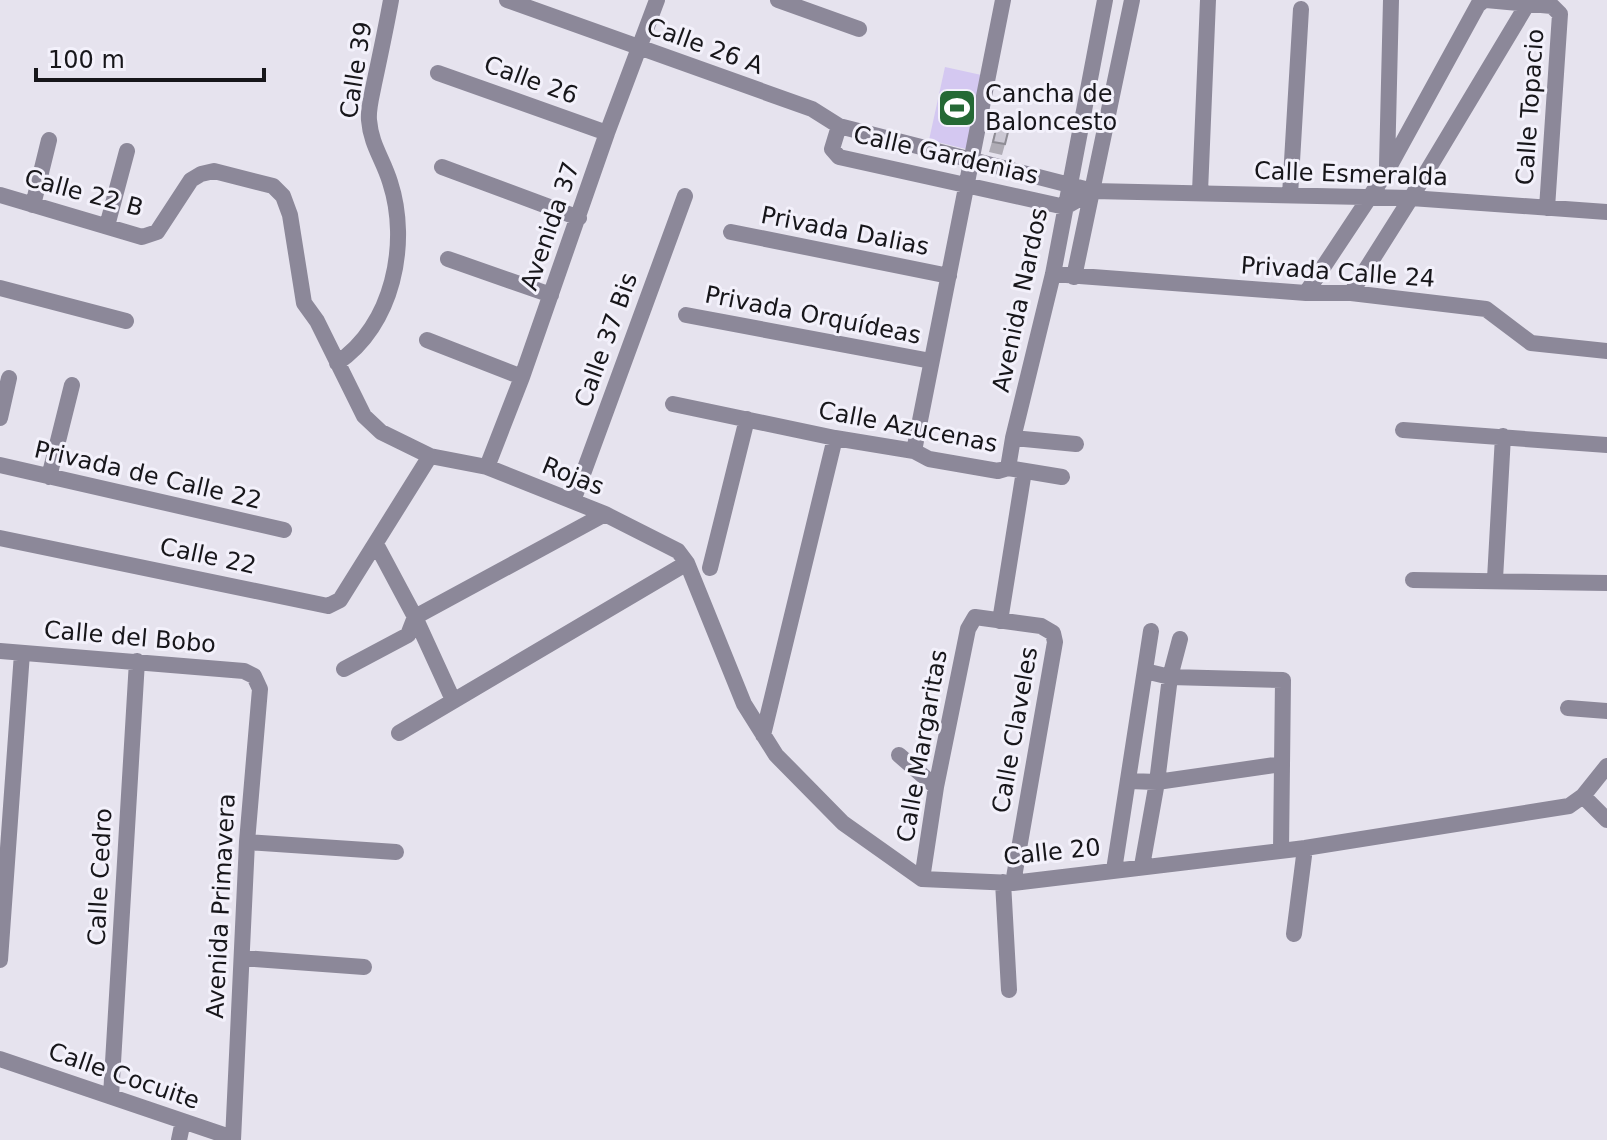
<svg xmlns="http://www.w3.org/2000/svg" width="1607" height="1140" font-family="'DejaVu Sans',sans-serif">
<style>
.green{fill:#d4c8f1}
.lines{fill:none;stroke-linecap:round;stroke-linejoin:round}
.street{stroke:#8c8899;stroke-width:16}
.wall{fill:#afacb5}
.building{fill:#cbc8d3;stroke:#8e8c94;stroke-width:2}
.labels{text-anchor:middle;stroke-width:6;stroke-linejoin:round;paint-order:stroke}
.street-label{font-size:24px;fill:#17161a;stroke:#f3f1fb}
.poi-label{font-size:24px;fill:#17161a;stroke:#f3f1fb;text-anchor:start}
</style>
<rect width="100%" height="100%" fill="#e6e3ee"/>
<path class="green" d="M945,67l41,9 -16,74 -41,-10z"/>
<g class="lines">
<path class="street" d="M507,0l305,109 27,17
M778,0l81,29
M1486,0l66,6 8,8 -13,194
M438,73l169,60
M1387,166l4,-166
M442,167l137,51
M1093,191l-28,16 -226,-50 -7,-8 7,-23 254,65 318,7 196,14
M1200,192l8,-192
M0,195l142,42 15,-5 34,-52 10,-6 13,-3 59,15 10,10 7,19 14,88 13,18 47,95 17,16 49,24 57,11 118,47 73,37 9,12 57,141 32,51 67,68 79,56 91,4 292,-35 264,-42 14,-10 24,-30
M1290,195l11,-186
M33,205l16,-65
M107,226l20,-75
M731,232l218,44
M448,259l103,36
M1053,274l253,19h45l135,16 45,34 76,8
M1074,277l58,-277
M0,288l126,33
M1306,293l81,-122 91,-166 6,-5
M1351,293l60,-95 117,-195
M686,315l245,46
M427,340l95,37
M337,363c56,-37 73,-120 53,-181 -7,-23 -19,-37 -21,-62 -1,-12 3,-25 5,-36 6,-28 12,-56 17,-84
M673,404l162,34 79,13 15,8 69,12 10,-3 54,9
M0,418l9,-40
M1403,430l204,15
M1013,438l63,6
M914,451l89,-451
M0,465l284,65
M487,467l35,-90 85,-244 50,-133
M1008,468l5,-30 40,-164 52,-274
M49,477l23,-92
M573,501l112,-305
M0,538l328,68 12,-6 90,-144
M376,544l39,73 38,83
M710,568l37,-149
M1495,579l8,-143
M1413,580l194,3
M1000,621l24,-150
M0,651l244,20 10,5 6,13 -13,153 -14,298
M344,669l64,-34 7,-18 190,-103
M1145,671l25,6 113,3 -2,170
M1568,708l39,3
M399,733l288,-170
M763,735l72,-297
M899,755l37,32
M1129,781l28,1 125,-18
M1583,796l24,24
M247,842l149,10
M1142,866l15,-84 13,-105 10,-38
M1114,870l37,-239
M922,879l14,-92 32,-158 7,-12 66,9 12,7 2,9 -42,241
M1003,882l6,108
M1294,934l11,-86
M242,958l122,9
M0,960l22,-307
M0,1059l233,79
M111,1096l26,-435
M179,1140l4,-19"/>
</g>
<path class="wall" d="M998,121l7,23 -3,11 -13,-3z"/>
<path class="building" d="M998,121l12,3 -5,20 -12,-2z"/>
<defs>
<g id="stadium-square" transform="scale(2)"><rect x="-9" y="-9" width="18" height="18" rx="4" fill="#256935" stroke="#f3f1fb"/><path d="M0-5a6.5 5 0 1 0 0 10a6.5 5 0 1 0 0-10ZM-3.5-1.8h7v3.6h-7Z" fill="#fff"/></g>
</defs>
<g fill-rule="evenodd">
<use href="#stadium-square" x="957" y="108"/>
</g>
<g class="labels">
<g class="street-label">
<text transform="translate(705 46) rotate(20)" y="8">Calle 26 A</text>
<text transform="translate(356 70) rotate(-81)" y="8">Calle 39</text>
<text transform="translate(531 80) rotate(20)" y="8">Calle 26</text>
<text transform="translate(1530 107) rotate(-86)" y="8">Calle Topacio</text>
<text transform="translate(946 155) rotate(13)" y="8">Calle Gardenias</text>
<text transform="translate(1351 174) rotate(2)" y="8">Calle Esmeralda</text>
<text transform="translate(84 193) rotate(15)" y="8">Calle 22 B</text>
<text transform="translate(550 226) rotate(-71)" y="8">Avenida 37</text>
<text transform="translate(845 231) rotate(11)" y="8">Privada Dalias</text>
<text transform="translate(1338 272) rotate(4)" y="8">Privada Calle 24</text>
<text transform="translate(1020 300) rotate(-78)" y="8">Avenida Nardos</text>
<text transform="translate(813 315) rotate(11)" y="8">Privada Orquídeas</text>
<text transform="translate(606 340) rotate(-70)" y="8">Calle 37 Bis</text>
<text transform="translate(908 427) rotate(11)" y="8">Calle Azucenas</text>
<text transform="translate(148 475) rotate(13)" y="8">Privada de Calle 22</text>
<text transform="translate(573 476) rotate(22)" y="8">Rojas</text>
<text transform="translate(208 556) rotate(12)" y="8">Calle 22</text>
<text transform="translate(130 637) rotate(5)" y="8">Calle del Bobo</text>
<text transform="translate(1015 730) rotate(-80)" y="8">Calle Claveles</text>
<text transform="translate(922 746) rotate(-80)" y="8">Calle Margaritas</text>
<text transform="translate(1052 852) rotate(-6)" y="8">Calle 20</text>
<text transform="translate(100 877) rotate(-87)" y="8">Calle Cedro</text>
<text transform="translate(221 906) rotate(-87)" y="8">Avenida Primavera</text>
<text transform="translate(124 1076) rotate(19)" y="8">Calle Cocuite</text>
</g>
<g class="poi-label">
<text x="985" y="102">Cancha de<tspan x="985" dy="28">Baloncesto</tspan></text>
</g>
</g>
<path d="M36 68v12h228v-12" fill="none" stroke="#17161a" stroke-width="4"/>
<text x="48" y="68" font-size="24" fill="#17161a" stroke="#f3f1fb" stroke-width="6" paint-order="stroke">100 m</text>
</svg>
